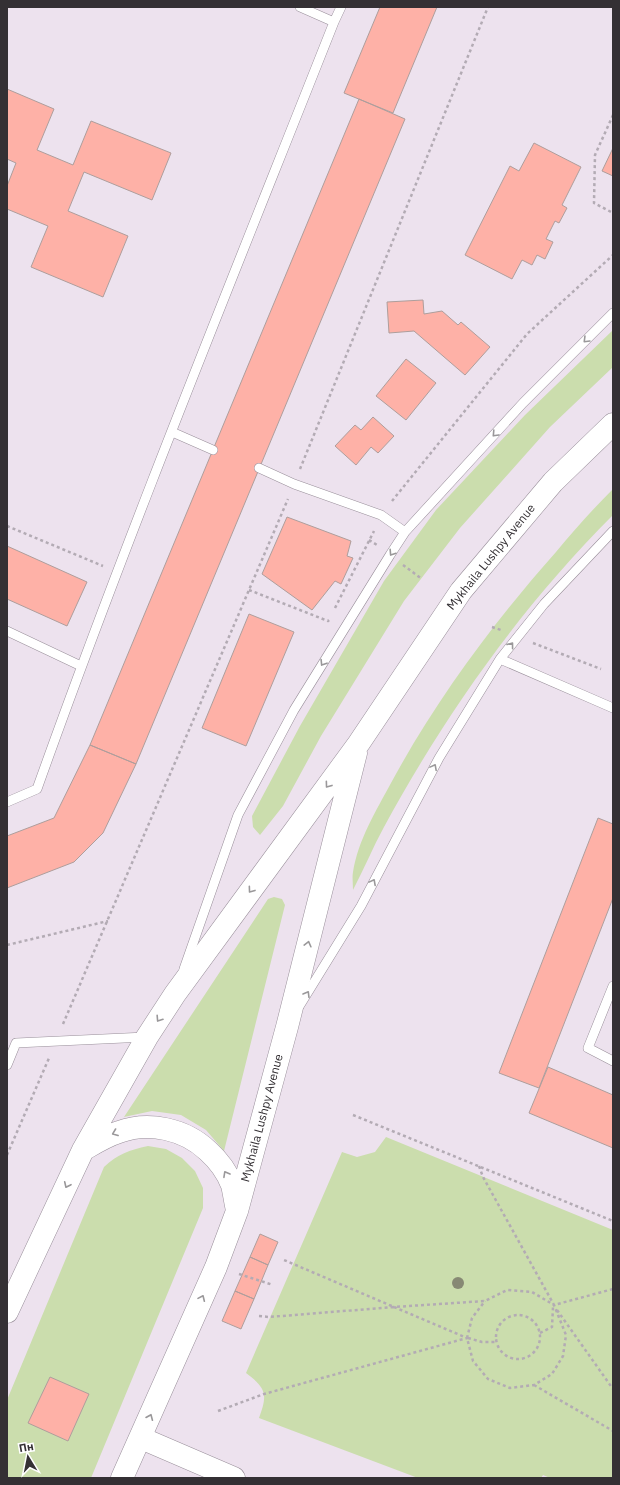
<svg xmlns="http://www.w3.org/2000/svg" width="620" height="1485" font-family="'IBM Plex Sans',sans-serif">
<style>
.green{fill:#cbddad}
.building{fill:#feb1a7;stroke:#ae9e9c}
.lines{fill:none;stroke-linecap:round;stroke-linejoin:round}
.service-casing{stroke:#998f9a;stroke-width:10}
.tertiary-casing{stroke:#998f9a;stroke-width:23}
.primary-casing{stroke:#998f9a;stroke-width:23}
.path{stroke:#b3abb4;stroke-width:2.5;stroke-dasharray:3 3;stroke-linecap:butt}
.service{stroke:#fff;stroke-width:9}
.tertiary{stroke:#fff;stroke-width:22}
.primary{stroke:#fff;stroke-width:22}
.tree{fill:#878974}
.oneway{stroke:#9a989a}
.labels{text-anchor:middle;stroke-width:3;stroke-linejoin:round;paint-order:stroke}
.street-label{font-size:12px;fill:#343034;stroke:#fff}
</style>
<rect width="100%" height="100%" fill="#ede2ee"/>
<path class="green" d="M613,330v37l-63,60 -90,101 -56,73 -83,135 -38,70 -23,29 -7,-8 -1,-11 48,-90 84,-145 52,-71 89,-95z
M613,489v26c-92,92 -167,198 -229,312 -11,20 -20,42 -31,63 0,-6 -1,-13 0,-18 5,-32 23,-61 38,-89 45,-83 102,-160 165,-231 18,-22 37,-43 57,-63z
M274,897l8,2 3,6 -61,246 -18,-21 -25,-15 -29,-4 -28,6 144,-218z
M386,1137l227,93v248h-63l-7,-3 -2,3h-123l-159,-60c9,-24 7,-30 -13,-45l96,-221 15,5 18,-5z
M148,1146l18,3 16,9 13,13 8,17v20l-112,270h-84v-78l97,-233c14,-13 25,-17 44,-21z"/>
<path class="building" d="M380,7h57l-44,106 -49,-20z
M7,89l47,20 -17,41 36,15 18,-44 80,32 -19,47 -68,-28 -16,39 60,25 -25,61 -72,-30 17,-41 -41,-17v-23l9,-23 -9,-4z
M359,99l46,20 -269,645 -46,-19z
M534,143l47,24 -19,38 5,3 -8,15 -4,-2 -9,18 7,3 -8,17 -8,-4 -5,10 -10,-5 -10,19 -47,-24 45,-89 9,5z
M613,148v28l-11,-5z
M423,300l1,14 18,-3 16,14 3,-3 29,25 -25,28 -51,-44 -25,2 -2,-31z
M406,359l30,24 -30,37 -30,-24z
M373,417l21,19 -16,17 -7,-6 -15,18 -21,-19 20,-21 6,5z
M287,517l64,24 -4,15 6,2 -12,26 -6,-3 -23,29 -50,-36z
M7,546l80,36 -20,44 -60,-27z
M249,614l45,18 -48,114 -44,-18z
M90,745l46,19 -33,69 -29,29 -67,26v-52l47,-18z
M598,818l15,6v74l-74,190 -40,-15z
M548,1067l65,28v53l-84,-35z
M260,1234l18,8 -10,23 -18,-8z
M250,1257l18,8 -14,34 -19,-8z
M235,1291l19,8 -13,30 -19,-8z
M50,1377l39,17 -21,47 -40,-18z"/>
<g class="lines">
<g class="service-casing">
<path id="service" d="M300,7l34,15 7,-15
M172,432l41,18
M259,468l35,16 87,31 24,17
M7,631l74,35
M500,659l113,49
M7,802l30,-13c92,-258 196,-512 297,-767
M184,969l54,-154 56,-105 96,-155 15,-23 118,-129 90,-90
M613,986l-25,62 25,13
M300,1005l61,-99 78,-148 61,-99 44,-55 69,-73
M7,1065l9,-22 130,-6"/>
</g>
<g class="tertiary-casing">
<path id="tertiary" d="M141,1438l93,40"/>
</g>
<g class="primary-casing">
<path id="primary" d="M83,1150c12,-7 23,-14 36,-18 30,-11 66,-3 89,19 10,9 19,21 24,34 2,8 3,17 5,25
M7,1312l76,-162 64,-113 28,-43 184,-251 102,-152 92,-109 60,-58
M122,1478l94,-211 21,-56 50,-184 69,-274"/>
</g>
<path class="path" d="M613,115l-18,40 -1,48 19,10
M300,469l188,-462
M392,501l135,-167 86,-79
M7,526l96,40
M369,540l8,5
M403,565l19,14
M249,590l79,31 1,-1
M335,608l39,-77
M492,627l9,3
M533,643l68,26
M7,945l101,-24
M63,1024l225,-525
M353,1115l260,106
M7,1155l42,-97
M479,1166l4,11 71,128 59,-16
M239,1274l34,11
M557,1310l56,79
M496 1337a22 22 0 1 1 44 0a22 22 0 1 1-44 0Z
M259,1316l10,1 125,-10 -110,-47
M540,1333l12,-6 1,-20
M468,1338l14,4h14
M534,1385l79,46
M218,1411l46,-17 203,-56 -73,-31 91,-6 22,-11 25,2 22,13 12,30 -3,21 -11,18 -18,11 -24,3 -22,-9 -15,-18 -6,-23 5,-20 13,-17"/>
<use href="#service" class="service"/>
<use href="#tertiary" class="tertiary"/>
<use href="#primary" class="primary"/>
</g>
<circle class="tree" cx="458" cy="1283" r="6"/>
<defs><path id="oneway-chevron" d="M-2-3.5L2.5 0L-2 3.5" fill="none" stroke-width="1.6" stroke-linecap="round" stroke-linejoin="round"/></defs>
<g class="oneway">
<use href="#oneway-chevron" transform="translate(586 340) rotate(135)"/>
<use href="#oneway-chevron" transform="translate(495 434) rotate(133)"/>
<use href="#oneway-chevron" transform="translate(392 553) rotate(123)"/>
<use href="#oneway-chevron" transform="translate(511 645) rotate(-53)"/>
<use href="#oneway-chevron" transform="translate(323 663) rotate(122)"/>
<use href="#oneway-chevron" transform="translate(434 767) rotate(-62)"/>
<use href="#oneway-chevron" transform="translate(328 785) rotate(126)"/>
<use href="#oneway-chevron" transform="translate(373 882) rotate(-62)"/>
<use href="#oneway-chevron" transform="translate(251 890) rotate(126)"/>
<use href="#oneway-chevron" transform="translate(308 944) rotate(-76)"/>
<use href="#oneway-chevron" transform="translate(307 994) rotate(-59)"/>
<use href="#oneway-chevron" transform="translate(159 1019) rotate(123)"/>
<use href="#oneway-chevron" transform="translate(115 1133) rotate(159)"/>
<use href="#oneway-chevron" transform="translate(226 1174) rotate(-119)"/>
<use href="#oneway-chevron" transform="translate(67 1185) rotate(115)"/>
<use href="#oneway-chevron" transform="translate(202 1298) rotate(-66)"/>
<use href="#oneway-chevron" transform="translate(150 1417) rotate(-67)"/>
</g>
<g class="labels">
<g class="street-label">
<text transform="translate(491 557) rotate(-51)" y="4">Mykhaila Lushpy Avenue</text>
<text transform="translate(262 1118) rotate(-75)" y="4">Mykhaila Lushpy Avenue</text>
</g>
</g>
<rect width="620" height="1485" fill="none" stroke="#343034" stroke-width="16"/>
<g transform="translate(28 1457) rotate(350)" stroke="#ffffff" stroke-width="3" paint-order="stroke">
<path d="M0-3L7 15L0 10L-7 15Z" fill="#343034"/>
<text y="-6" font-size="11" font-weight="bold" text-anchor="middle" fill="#343034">Пн</text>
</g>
</svg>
